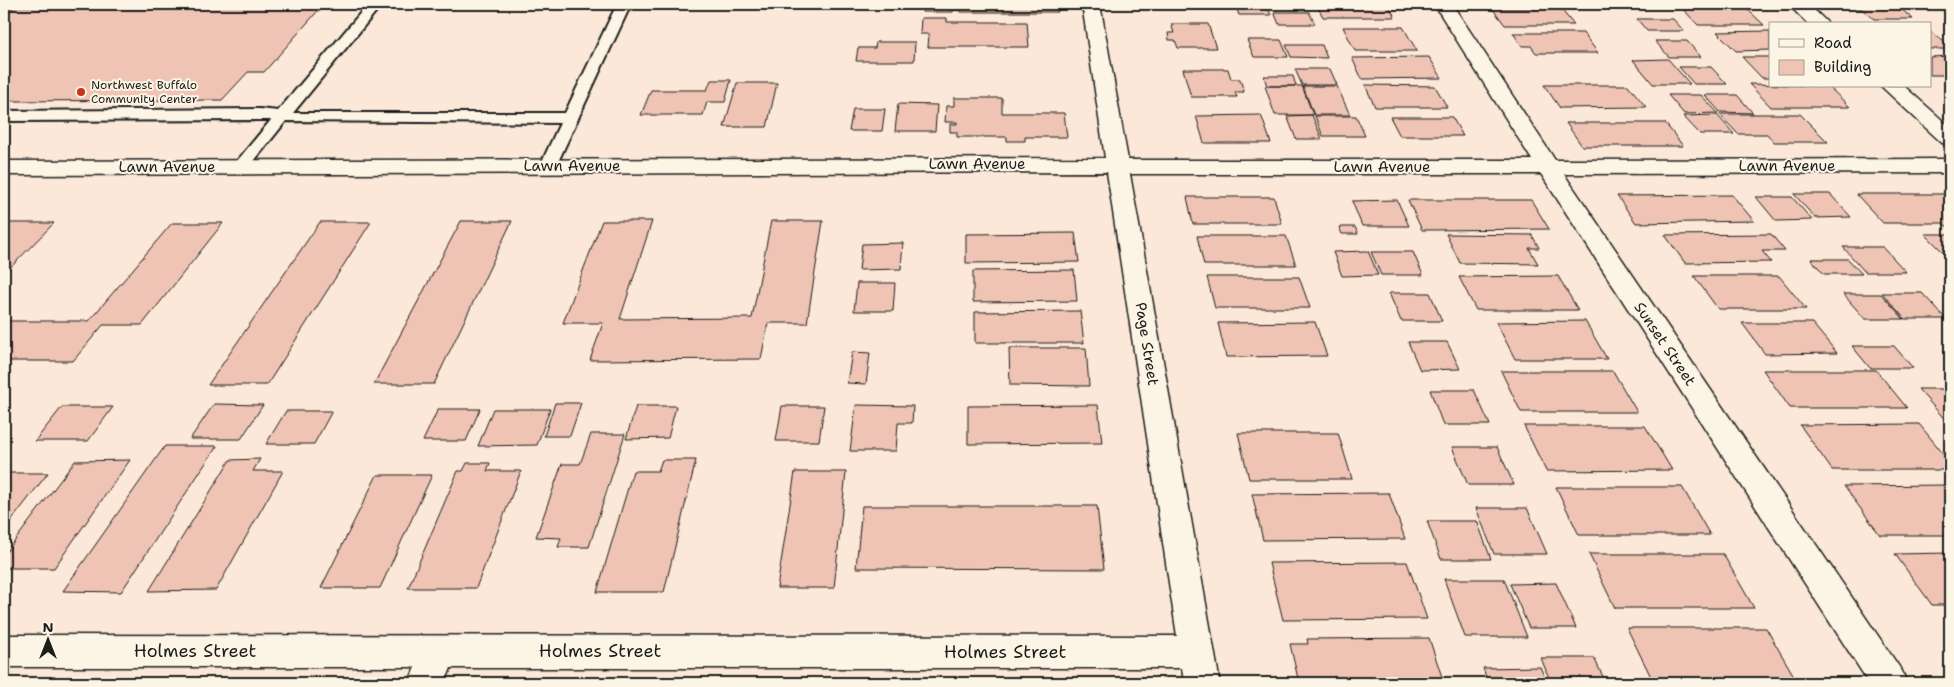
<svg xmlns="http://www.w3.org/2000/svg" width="1954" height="687" font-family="'Shantell Sans',sans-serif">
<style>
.building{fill:#efc4b4;stroke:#1c1c1c}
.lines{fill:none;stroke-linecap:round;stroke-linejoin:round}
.service-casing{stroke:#1c1c1c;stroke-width:4}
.minor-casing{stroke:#1c1c1c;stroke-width:3}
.service{fill:#fcf5e5;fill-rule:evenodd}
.minor{fill:#fcf5e5;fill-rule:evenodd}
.poi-dot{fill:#c8321e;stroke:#fcf5e5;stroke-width:2}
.labels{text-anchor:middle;stroke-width:4;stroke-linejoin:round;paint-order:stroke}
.far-poi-label{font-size:12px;fill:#1c1c1c;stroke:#fcf5e5;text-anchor:start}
.street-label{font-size:15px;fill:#1c1c1c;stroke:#fcf5e5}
.near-street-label{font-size:18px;fill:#1c1c1c;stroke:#fcf5e5}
</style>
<rect width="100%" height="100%" fill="#fbe8d8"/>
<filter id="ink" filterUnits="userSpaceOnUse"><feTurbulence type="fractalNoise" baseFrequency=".02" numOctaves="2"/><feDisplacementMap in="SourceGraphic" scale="10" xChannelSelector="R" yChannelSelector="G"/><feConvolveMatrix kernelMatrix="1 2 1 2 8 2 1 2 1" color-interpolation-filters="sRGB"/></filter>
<g filter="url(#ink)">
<path class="building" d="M34,4h276l-1,1h14l-59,67h-16l-26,28 -218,1v-86l12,-9h16z
M922,4h135l1,8h-98v-2h-7v2h-31z
M1152,4h55h-11l-2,5h-9l-1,-2h-32z
M1235,4h31l5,11h-32z
M1316,4h72l7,13h-72z
M1594,4h27l3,3h-27z
M1622,4h30l3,3h-30z
M1850,4h51h-6l18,15h-39l-12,-10h-6z
M1681,7h64l19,18h-66z
M1492,8h68l14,17h-69z
M1274,12h35l6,12h-36z
M921,18h26v4h80l2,25h-101l1,-13h-9z
M1637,19h36l11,12h-37z
M1171,24h37l8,24h-38l-3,-8h-6l-1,-7h6z
M1343,27h60l14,24h-62z
M1770,31v19l-34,1 -19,-19z
M1930,31l13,10 7,1v7h-20z
M1513,33h70l15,20h-62l-5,-7h-9z
M1247,40h34l7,17h-34z
M1655,41h32l14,16h-32z
M876,42h39l-1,19h-58l2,-13h17z
M1286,45h36l5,13 -36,-1z
M1950,56v19h-20v-18z
M1429,57l13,21 -80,1 -10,-21z
M1742,57h28v21h-8z
M1668,59l22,25h-37l-20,-24z
M1679,67h32l16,17h-33z
M1183,69h45l3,10h9l4,13h-9l2,5h-46z
M1295,69h35l7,16h-35z
M1264,76h29l3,10h-29z
M711,80h20l-6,22h-18l-4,13h-62l10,-25h56z
M737,83h40l-10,44h-43z
M1749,84l79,2 22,21h-79z
M1365,85l70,1 12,21h-72z
M1544,85h84l18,22 -86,1z
M1265,86h37l11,29h-38z
M1303,86h34l13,29h-36z
M1668,95h33l17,18 -34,1z
M1705,95h32l16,18 -33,-1z
M954,98h48v15h62l3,24h-42v4h-18v-4h-50v-5h-7v-8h7v-2h-12l1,-16h8z
M898,104l39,1 -2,26h-40z
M853,109h32l-3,22h-33z
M1719,114h81l28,28h-54l-7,-8h-29z
M1261,115l10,28h-67l-8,-27z
M1312,115l10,24h-26l-9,-23z
M1717,115l17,19h-34l-17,-18z
M1315,116h41l9,20h-42z
M1390,117h62l11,19h-63z
M1566,123h99l18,23h-101z
M1794,194h36l21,23 -36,1z
M1856,194h94v35l-7,-6h-60z
M1732,195l22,26 -118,2 -19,-27z
M1187,197h87l8,27h-89z
M1756,197h36l20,23 -36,1z
M1397,200l12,26h-47l-10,-25z
M1408,200h123l18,29 -127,1z
M461,221h51l-78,163h-60z
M602,221h50l-32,98 132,-1 19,-97h52l-16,102h-39l-7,36 -171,1 13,-37h-40z
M320,222h51l-104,163h-59z
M4,223h50l-50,51z
M172,223h51l-81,102h-39l-30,36h-69v-40h85z
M1339,227h16l3,7h-16z
M1075,233l4,29 -113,1v-29z
M1446,234l86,1 7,13h-10l9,16 -78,-1z
M1771,234l14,17h-23l9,11 -86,1 -20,-28z
M1925,234h25v25z
M1197,236h89l10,29h-92z
M903,243l-2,26 -42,1 3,-26z
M1843,247h40l23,25h-41z
M1368,251l10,24 -36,1 -9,-24z
M1371,252h42l10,23h-42z
M1811,259h37l14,15h-38z
M1074,270l3,31 -104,1v-31z
M1558,276l20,34h-102l-17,-33z
M1694,276h85l27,33h-88z
M1207,277h92l11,31h-95z
M857,283h38l-2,28h-39z
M1389,293h41l12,28h-41z
M1882,293h40l24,26h-41z
M1843,294h38l23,25h-39z
M1080,311l4,32h-109v-31z
M1585,321l22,38h-92l-19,-37z
M1315,322l12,34 -101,1 -8,-34z
M1742,323h70l25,30 -72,1z
M1408,342h39l13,27 -40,1z
M1852,346h42l19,22h-43z
M1009,348h77l3,38 -79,-1z
M852,352l18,1 -4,31 -19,-1z
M1763,370h113l31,38h-117z
M1501,371h112l24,41h-116z
M1918,389h32v34h-2z
M1430,390h44l16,35h-47z
M555,403h26l-11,33h-26z
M214,404l49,1 -22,34h-51z
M856,405l57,1 -1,17h-14l-2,28h-46z
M1098,405l4,38 -134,1v-38z
M636,406h40l-8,32 -42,1z
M782,406h42l-5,35h-43z
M62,407h51l-25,34h-53z
M438,409h42l-14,32h-43z
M493,409h57l-13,36 -59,1z
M286,411h46l-18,33h-48z
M1919,424l31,38v8h-118l-32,-45z
M1524,426h121l27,44 -126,1z
M1238,433h100l14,46h-103z
M591,434h34l-36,113h-31l3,-9 -25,-1 26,-73h18z
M165,446h52l-96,146 -58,-1z
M1452,447h45l17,38h-46z
M260,459l-7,12h30l-67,119 -67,1 81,-131z
M130,460l-76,108h-50v-13l71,-94z
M662,460h34l-32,132h-67l36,-121h25z
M467,463h23l-3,8h34l-45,117h-68l50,-117h5z
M795,472h51l-12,116h-57z
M4,473h44l-44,57z
M377,475h55l-52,113h-59z
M1950,485v50h-70l-36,-49z
M1556,487h126l28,48h-131z
M1389,493l16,46 -142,1 -11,-46z
M862,506h235l7,63 -248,-1z
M1476,508h51l20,46h-53z
M1427,521h50l14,38h-50z
M1950,553v52h-18l-37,-51z
M1589,554h134l31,54h-139z
M1407,562l20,57 -144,1 -14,-57z
M1444,579h60l23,58h-62z
M1556,583l20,45h-47l-19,-44z
M1627,628h139l32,55h-144z
M1429,638l15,45h-145l-9,-39h18l-1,-5z
M1541,658h53l12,25h-55z
M1540,667l7,16h-59l-5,-15z"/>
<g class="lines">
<g class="service-casing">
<path id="service" d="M368,4h14l-89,109h272l52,-109h14l-75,162 -2,4h-12l-2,-4 20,-43 -274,-2 -40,50h-12l-2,-4 39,-47 -267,1v-10l256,-2 18,2z"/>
</g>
<g class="minor-casing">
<path id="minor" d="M1082,4h18l28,156h404l-98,-156h18l103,156 395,-1v14l-386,1 338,497 5,12h-38l-328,-509h-411l90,509h-36l-2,-15h-731l-6,15h-36l6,-16h-411v-32l1173,1 -70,-464 -1103,3v-14l1101,-3z
M1788,4h20l21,20h-21z
M1881,86h23l46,41v18l-8,-2z"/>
</g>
<use href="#service" class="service"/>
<use href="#minor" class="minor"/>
</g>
</g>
<circle class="poi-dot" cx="81" cy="92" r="5"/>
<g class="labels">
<g class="far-poi-label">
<text x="91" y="89">Northwest Buffalo<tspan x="91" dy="14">Community Center</tspan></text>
</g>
<g class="street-label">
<text x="977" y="169">Lawn Avenue</text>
<text x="572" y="171">Lawn Avenue</text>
<text x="1787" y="171">Lawn Avenue</text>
<text x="167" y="172">Lawn Avenue</text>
<text x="1382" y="172">Lawn Avenue</text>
<text transform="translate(1147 344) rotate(81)" y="5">Page Street</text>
<text transform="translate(1665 344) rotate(56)" y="5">Sunset Street</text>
</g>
<g class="near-street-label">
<text x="195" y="657">Holmes Street</text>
<text x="600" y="657">Holmes Street</text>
<text x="1005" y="658">Holmes Street</text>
</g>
</g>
<rect width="1954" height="687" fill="none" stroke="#fcf5e5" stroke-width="20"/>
<rect x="10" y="10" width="1934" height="667" fill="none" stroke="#1c1c1c" stroke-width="2" filter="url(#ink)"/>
<rect x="1769" y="22" width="162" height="65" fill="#fcf5e5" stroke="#a29e95"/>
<rect x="1779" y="39" width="25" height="8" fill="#fcf5e5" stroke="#a29e95"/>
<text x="1814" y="48" font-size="15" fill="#1c1c1c">Road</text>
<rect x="1779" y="60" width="25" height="15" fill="#efc4b4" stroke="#a29e95"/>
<text x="1814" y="72" font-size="15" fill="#1c1c1c">Building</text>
<g transform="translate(48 640)" stroke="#fcf5e5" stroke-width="4" paint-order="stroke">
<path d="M0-4L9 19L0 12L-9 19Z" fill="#1c1c1c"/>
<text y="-8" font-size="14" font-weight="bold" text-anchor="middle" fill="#1c1c1c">N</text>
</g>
</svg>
